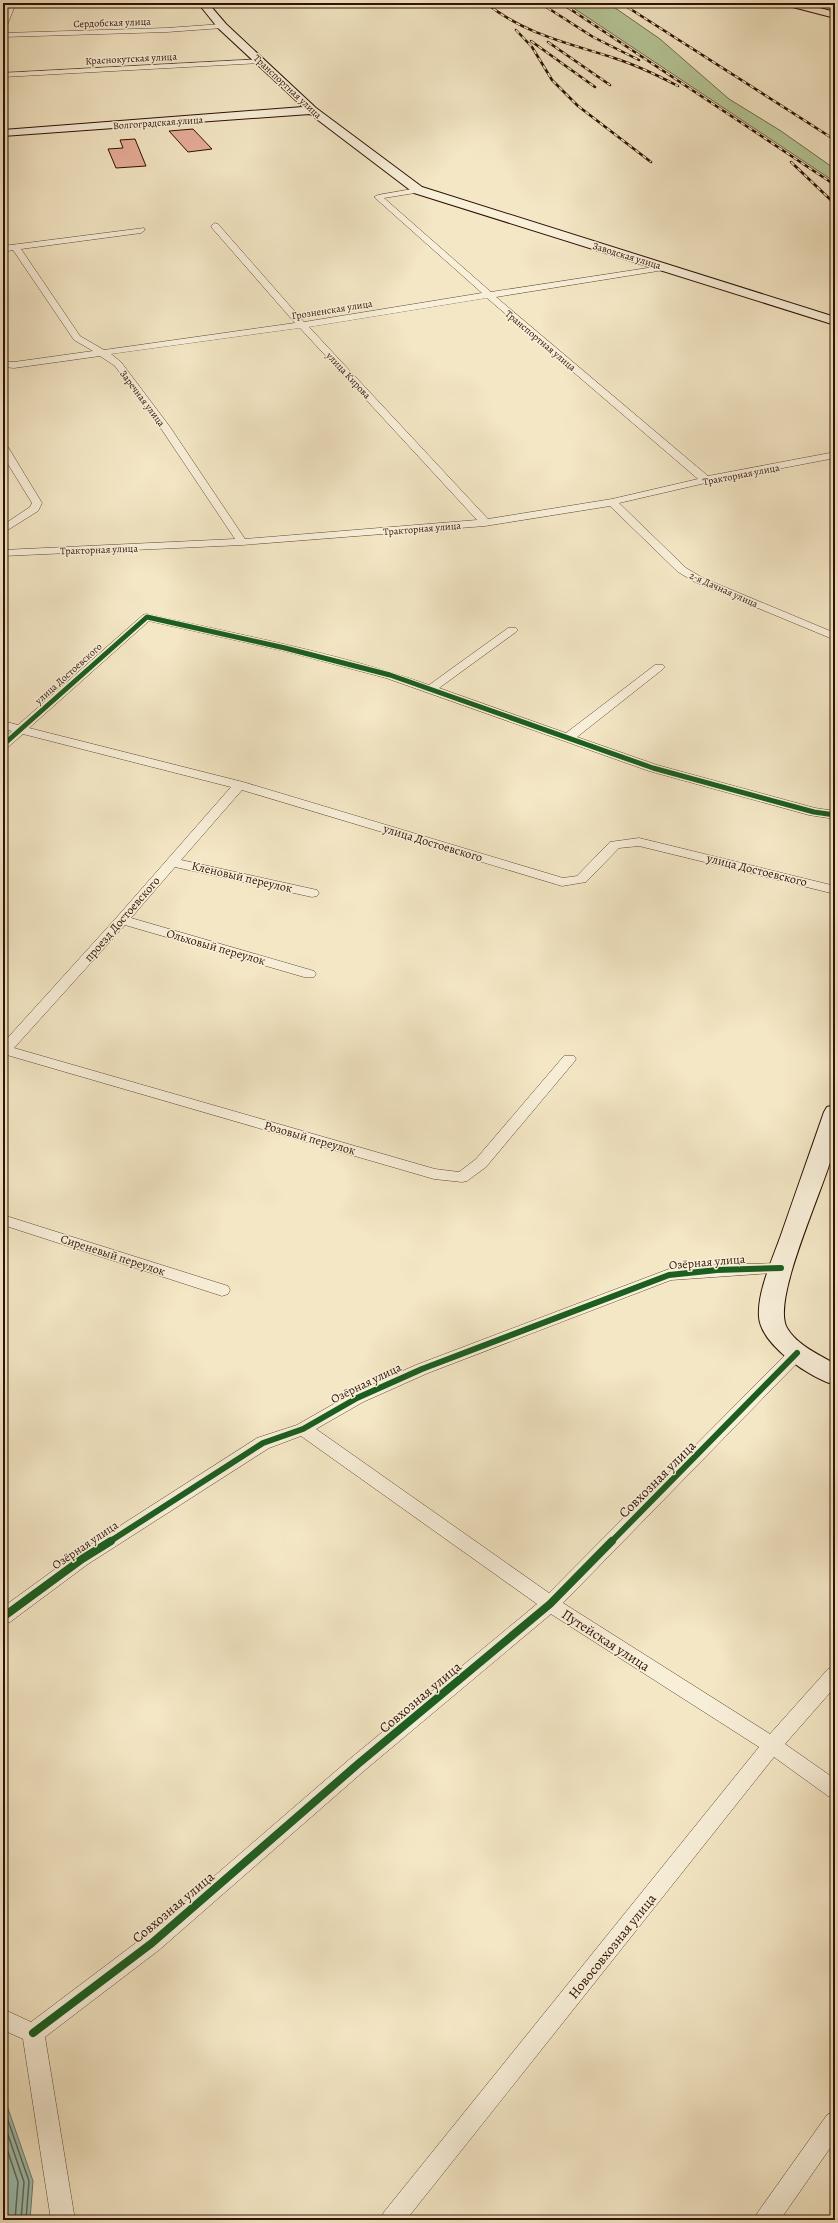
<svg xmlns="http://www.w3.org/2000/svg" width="838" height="2223" font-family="Alegreya,serif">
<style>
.green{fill:#b6c798;stroke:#726c4c}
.water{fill:#9cc0b1;stroke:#707a6a}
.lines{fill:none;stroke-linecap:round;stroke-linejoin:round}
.shore{stroke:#666858;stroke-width:1.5}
.building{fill:#e7ae99;stroke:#2f1000}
.street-casing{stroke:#604631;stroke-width:1}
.secondary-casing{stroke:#2f1000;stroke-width:2}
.primary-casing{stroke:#2f1000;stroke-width:2}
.street{fill:#f8efd9;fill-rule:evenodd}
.secondary{fill:#f8efd9;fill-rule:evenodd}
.primary{fill:#f4e7c5;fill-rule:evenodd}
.rail-casing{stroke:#2f1000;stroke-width:2.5}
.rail{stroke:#f8efd9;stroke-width:1.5;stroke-dasharray:4.5;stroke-linecap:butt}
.cycleway-far2-casing{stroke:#f8efd9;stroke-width:7}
.cycleway-far1-casing{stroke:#f8efd9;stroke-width:9}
.cycleway-casing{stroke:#f8efd9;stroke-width:10}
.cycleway-far2{stroke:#1b5e20;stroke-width:5}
.cycleway-far1{stroke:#1b5e20;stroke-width:6}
.cycleway{stroke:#1b5e20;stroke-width:8}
.labels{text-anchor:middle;stroke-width:3;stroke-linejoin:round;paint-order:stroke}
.far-street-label{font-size:10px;fill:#2f1000;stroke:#f8efd9}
.street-label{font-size:12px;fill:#2f1000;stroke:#f8efd9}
.near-street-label{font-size:14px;fill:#2f1000;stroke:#f8efd9}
</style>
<rect width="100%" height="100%" fill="#f4e7c5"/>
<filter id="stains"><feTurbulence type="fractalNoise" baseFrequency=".005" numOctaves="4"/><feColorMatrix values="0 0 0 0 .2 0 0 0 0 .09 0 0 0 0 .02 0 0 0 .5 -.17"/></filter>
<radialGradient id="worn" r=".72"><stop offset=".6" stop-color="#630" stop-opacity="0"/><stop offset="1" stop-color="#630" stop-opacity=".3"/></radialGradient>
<path class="green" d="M566,3h42l52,36 69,60 52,32 54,38v13z"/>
<path class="water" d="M3,2094l30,87 -3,39h-27z"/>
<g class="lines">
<path class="shore" d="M3,2106l26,75 -3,39
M3,2120l21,62 -3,38
M3,2137l15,45 -3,38"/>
</g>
<path class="building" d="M193,129l19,20 -24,3 -19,-21z
M135,139l11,27 -30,2 -8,-19 15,-1 -3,-8z"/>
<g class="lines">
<g class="street-casing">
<path id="street" d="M10,3h6l-12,30 163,-5 55,-4 4,2 -4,2 -55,4 -164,5v-16z
M264,59v4h-3l-258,14v-4z
M418,188h3v4l-37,6 107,94 176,-27v4l-3,1 -168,27 212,179 127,-24v6l-121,23 -95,22 67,65 17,10 132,55v7l-140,-58 -17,-10 -68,-66 -125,20 -243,19 -239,11v-6l232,-11 -73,-109 -47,-64 -15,-10 -86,12 -11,-1v-6l11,1 79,-11 -19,-11 -61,-90 -10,2v-6l141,-18 1,2 -4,3 -120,16 59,87 24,14 191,-27 -83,-95 -1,-2 4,-3 3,1 86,98 178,-29 -108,-96 4,-2zM487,298l211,181 -86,20 -124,20 -179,-192zM300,328l177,192 -232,19 -75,-112 -49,-65 -10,-8z
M3,444l5,3 34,56 -4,8 -35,22v-8l27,-18 2,-4 -29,-47z
M147,614c94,21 191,39 282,71l79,-57h8l2,2 -2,2 -77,56 127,45 89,-68h8l2,2 -2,2 -86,68 80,28 158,43 20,3v8l-26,-4 -160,-44 -263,-93 -102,-27 -135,-30 -120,107 214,54 320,96 14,-2 33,-34 29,-4 196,48v8l-196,-48 -20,2 -33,34 -24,4 -320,-96 -61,70 136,30 2,3 -2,3 -5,1 -137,-30 -44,51 183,53 2,3 -2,3h-10l-179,-52 -111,123 421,121 24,3 17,-13 88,-103h10l2,3 -2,3 -88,105 -19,14 -5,1 -28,-3 -427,-124 -4,1v-13l114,-126 114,-130 -208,-53 -16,14 -4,1v-10l9,-8 -9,-2v-8l15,4 125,-110z
M3,1215l225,71 2,4 -2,4 -6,2 -6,-2 -213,-69z
M781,1263l6,1 2,4 -2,4 -116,8 -243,93 -65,29 -47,27 233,164 242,-244 6,-2 6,2 2,4 -2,4 -240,246 207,131 58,-65 7,-3v21l-50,57 50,35v19l-7,-2 -54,-39 -368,463h-26l4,-8 375,-465 -208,-133 -186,156 -206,180 -114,87 30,183h-24l-28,-181 -20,-9v-21l28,13 114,-86 206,-178 186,-154 -236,-168 -32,12 -181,116 -78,58 -7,2v-17l73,-53 181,-116 40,-13 54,-31 65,-29 253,-96 48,-4z
M835,2111v30l-55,79h-26l4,-8 69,-97z"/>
</g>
<g class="secondary-casing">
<path id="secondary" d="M198,3h10l18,21 90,84 106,79 413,130v8l-421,-132 -104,-79 -307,22v-6l300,-23 -85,-79z
M835,1105c0,13 2,27 0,40 -7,36 -65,154 -48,183 10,17 31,26 48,36v21c-25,-7 -74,-40 -76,-68 -2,-25 14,-59 22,-82 14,-41 29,-82 43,-123l3,-5z"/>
</g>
<g class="primary-casing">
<path id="primary" d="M784,3h17l34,9v6l-50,-13z"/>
</g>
<use href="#street" class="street"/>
<use href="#secondary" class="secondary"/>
<use href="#primary" class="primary"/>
<g class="rail-casing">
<path id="rail" d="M486,3c38,31 82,40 128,55 22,7 43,17 64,28
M540,3l53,34 46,23
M561,3l274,182
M621,3l214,137
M516,30l16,17 20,33 26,26 73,56
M531,41l64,46
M548,42l62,43
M791,162l44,42"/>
</g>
<use href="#rail" class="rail"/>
<g class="cycleway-far2-casing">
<path id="cycleway-far2" d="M3,745l144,-128 138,31 105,27 263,93 161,44 21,3"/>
</g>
<g class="cycleway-far1-casing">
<path id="cycleway-far1" d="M109,1542l154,-99 40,-14 54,-31 65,-29 247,-94 48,-5 64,-2
M611,1542l186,-189"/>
</g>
<g class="cycleway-casing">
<path id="cycleway" d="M3,1617l79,-58 29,-18
M33,2033l119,-90 206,-179 192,-160 62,-63"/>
</g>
<use href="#cycleway-far2" class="cycleway-far2"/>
<use href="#cycleway-far1" class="cycleway-far1"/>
<use href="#cycleway" class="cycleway"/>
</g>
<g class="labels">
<g class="far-street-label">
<text transform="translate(112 22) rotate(-2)" y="4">Сердобская улица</text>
<text transform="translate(131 58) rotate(-3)" y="4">Краснокутская улица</text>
<text transform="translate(288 86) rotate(43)" y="4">Транспортная улица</text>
<text transform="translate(158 122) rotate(-4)" y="4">Волгоградская улица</text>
<text transform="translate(627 255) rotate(17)" y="4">Заводская улица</text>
<text transform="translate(332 309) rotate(-9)" y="4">Грозненская улица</text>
<text transform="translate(541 340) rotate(40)" y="4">Транспортная улица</text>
<text transform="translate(349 375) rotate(47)" y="4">улица Кирова</text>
<text transform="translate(143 398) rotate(53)" y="4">Заречная улица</text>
<text transform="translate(741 474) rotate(-11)" y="4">Тракторная улица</text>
<text transform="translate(422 528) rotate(-5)" y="4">Тракторная улица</text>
<text transform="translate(99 549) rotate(-2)" y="4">Тракторная улица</text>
<text transform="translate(724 589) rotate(24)" y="4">2-я Дачная улица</text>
<text transform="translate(68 673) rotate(-42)" y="4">улица Достоевского</text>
</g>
<g class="street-label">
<text transform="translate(433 843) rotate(17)" y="4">улица Достоевского</text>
<text transform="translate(757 870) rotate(14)" y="4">улица Достоевского</text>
<text transform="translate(242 877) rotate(13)" y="4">Кленовый переулок</text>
<text transform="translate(122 919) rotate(-49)" y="4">проезд Достоевского</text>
<text transform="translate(216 947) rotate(16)" y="4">Ольховый переулок</text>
<text transform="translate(310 1138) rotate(16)" y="4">Розовый переулок</text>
<text transform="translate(113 1255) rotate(18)" y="4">Сиреневый переулок</text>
<text transform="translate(707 1262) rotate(-5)" y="4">Озёрная улица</text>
<text transform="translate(366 1383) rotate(-26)" y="4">Озёрная улица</text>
<text transform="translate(85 1545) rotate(-34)" y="4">Озёрная улица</text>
</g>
<g class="near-street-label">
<text transform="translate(657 1479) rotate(-45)" y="5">Совхозная улица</text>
<text transform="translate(606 1640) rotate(33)" y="5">Путейская улица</text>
<text transform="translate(420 1697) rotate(-40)" y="5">Совхозная улица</text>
<text transform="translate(173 1907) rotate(-40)" y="5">Совхозная улица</text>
<text transform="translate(612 1946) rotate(-51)" y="5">Новосовхозная улица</text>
</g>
</g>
<rect width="838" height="2223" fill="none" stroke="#f4e7c5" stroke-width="16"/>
<rect x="4" y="4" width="830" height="2215" fill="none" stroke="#2f1000" stroke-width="2"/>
<rect x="8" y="8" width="822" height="2207" fill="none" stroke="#2f1000"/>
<rect width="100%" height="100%" filter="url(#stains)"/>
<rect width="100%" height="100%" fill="url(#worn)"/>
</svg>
